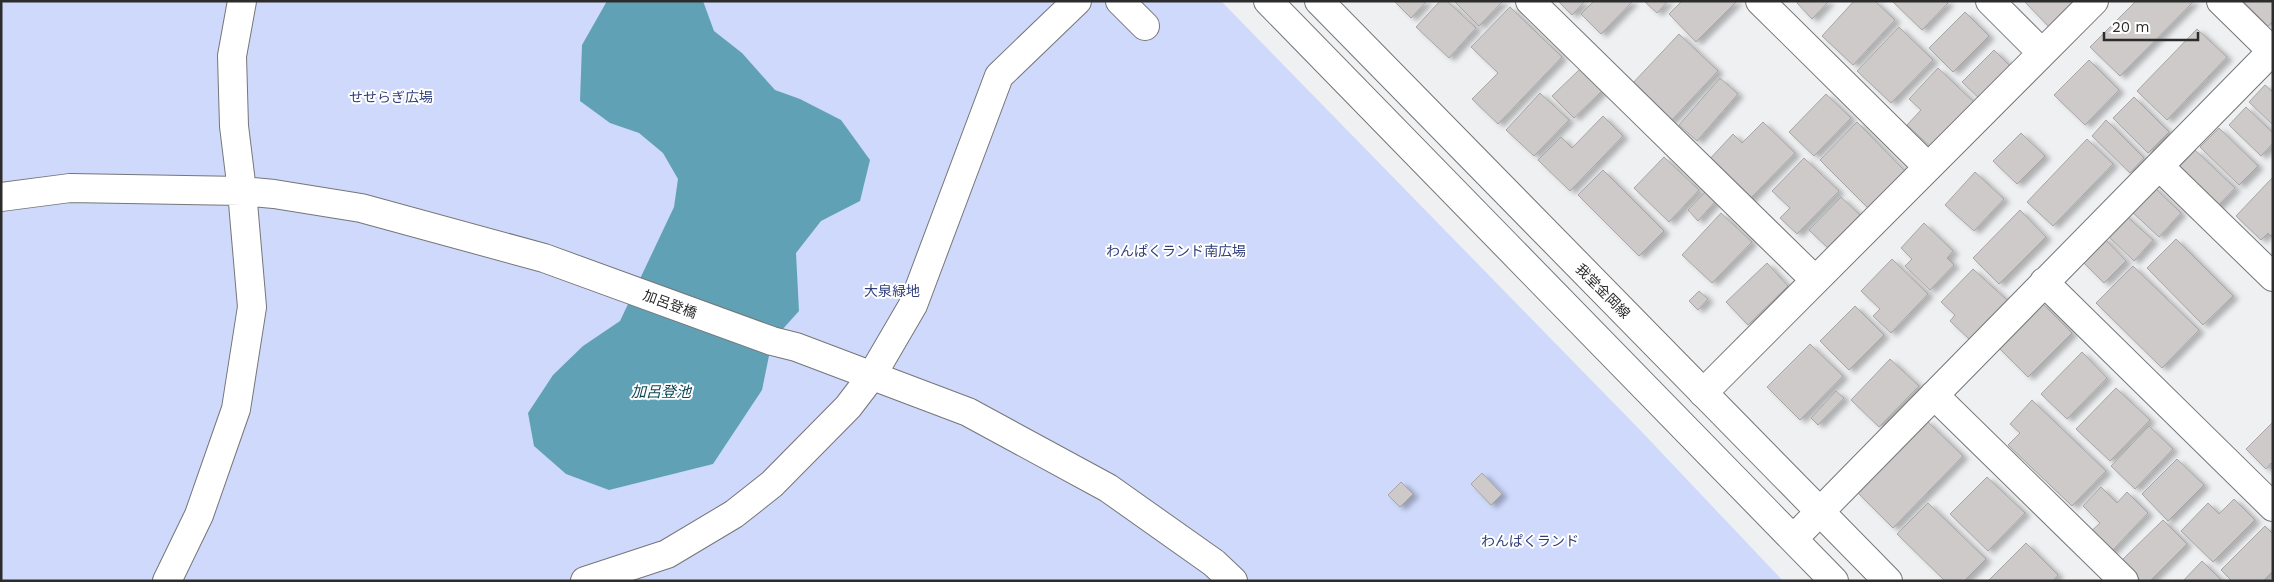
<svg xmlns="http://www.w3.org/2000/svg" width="2274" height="582" font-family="'Work Sans','Noto Sans JP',sans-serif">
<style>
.green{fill:#ced9fb}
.water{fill:#61a1b6}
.building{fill:#cdcac9;stroke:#a8a5a4;filter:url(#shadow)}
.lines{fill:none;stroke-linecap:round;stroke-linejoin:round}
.street-casing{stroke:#757678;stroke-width:30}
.secondary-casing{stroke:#757678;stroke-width:30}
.street{stroke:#fff;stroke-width:28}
.secondary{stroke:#fff;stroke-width:28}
.labels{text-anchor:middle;stroke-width:4;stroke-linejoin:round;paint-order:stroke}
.park-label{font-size:14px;fill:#323f7b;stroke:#fff}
.street-label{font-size:14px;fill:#2c2c2d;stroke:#fff}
.water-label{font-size:15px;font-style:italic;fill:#0d4756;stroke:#fff}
</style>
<defs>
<filter id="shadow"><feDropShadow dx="5.5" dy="3" stdDeviation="2.5" flood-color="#0004"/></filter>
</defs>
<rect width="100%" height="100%" fill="#eff0f2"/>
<path class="green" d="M1,1h1220l420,430 142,150h-1782z"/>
<path class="water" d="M607,1h96l11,30 28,22 33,37 25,9 41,21 29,40 -10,41 -39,20 -25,32 3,58 -27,30 -10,49 -49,74 -104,26 -43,-16 -32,-28 -6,-33 25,-38 30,-29 37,-25 54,-114 4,-28 -15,-26 -24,-20 -29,-10 -30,-22 2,-56z"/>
<path class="building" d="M1394,1h33l-16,17z
M1440,1h7l29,27 -27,30 -33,-31z
M1454,1h49l-24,25z
M1558,1h27l-13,14z
M1594,1h39l-32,33 -20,-20z
M1644,1h24l-11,12z
M1682,1h54v1l-40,40 -27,-28z
M1799,1h30l-17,18 -15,-16z
M1854,1h21l20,19 -42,45 -31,-29z
M1892,1h54l2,2 -26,27z
M2024,1h57l-29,29z
M2136,1h58l-74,75 -30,-29z
M2243,1h30v20l-5,5z
M1510,7l52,50 -64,67 -26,-25 26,-26 -27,-26z
M1965,12l24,24 -36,36 -24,-24z
M1899,27l34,33 -42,43 -34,-32z
M2197,29l30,28 -60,63 -30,-29z
M1679,34l39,37 -48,51 -39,-37z
M1994,50l20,20 -31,32 -21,-20z
M2089,60l30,30 -34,35 -31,-30z
M1938,68l40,38 -43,45 -28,-26 14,-15 -12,-11z
M1580,69l22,22 -28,27 -22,-22z
M1720,78l18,16 -41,47 -18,-16z
M2265,85l8,7v33l-24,-23z
M1540,93l29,27 -35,36 -28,-26z
M1826,94l25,24 -37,38 -25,-24z
M2134,97l35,35 -21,21 -35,-35z
M2246,107l27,26v10l-12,13 -32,-31z
M1603,116l20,20 -53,55 -32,-31 23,-23 11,11z
M2106,120l38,38 -14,15 -38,-37z
M1763,122l32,31 -47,48 -41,-39 26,-28 9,9z
M1857,122l48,49 -37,37 -48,-48z
M2219,128l39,38 -19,19 -39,-38z
M2021,133l24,23 -28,28 -24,-23z
M2087,139l26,25 -60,62 -26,-24z
M2195,150l40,38 -19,20 -40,-38z
M1664,157l35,33 -30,32 -35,-34z
M1804,158l35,33 -42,43 -17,-16 10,-10 -18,-17z
M1603,170l61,61 -25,25 -61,-61z
M1975,172l29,27 -30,32 -29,-26z
M2273,177v57l-2,2 -3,-3 -7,7 -25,-24z
M2152,185l29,28 -22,24 -30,-28z
M1705,192l10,10 -17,19 -10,-11z
M1841,197l22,21 -32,33 -22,-21z
M2020,210l26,27 -47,47 -26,-26z
M1721,213l31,29 -40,41 -30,-28z
M2123,213l30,27 -19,21 -29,-28z
M1924,223l29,28 -6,7 7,7 -24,25 -25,-24 7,-7 -11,-11z
M2103,237l23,24 -22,22 -23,-23z
M2176,239l57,57 -30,29 -56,-57z
M1892,259l36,35 -37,39 -18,-17 7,-7 -19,-18z
M1767,263l21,23 -40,39 -22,-23z
M2133,266l66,64 -37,38 -66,-65z
M1973,269l35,32 -38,39 -20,-19 5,-6 -14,-13z
M1699,291l9,8 -10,11 -9,-9z
M2041,302l31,31 -44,44 -31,-31z
M1855,306l29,29 -35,35 -29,-29z
M1810,344l33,32 -43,44 -33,-33z
M2082,352l25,26 -40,41 -26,-25z
M1890,359l29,27 -40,41 -28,-27z
M2116,388l34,32 -40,41 -34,-32z
M1836,391l8,7 -26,27 -7,-7z
M2032,400l74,71 -34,35 -64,-61 12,-12 -10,-9z
M1926,420l37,36 -70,72 -36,-36z
M2273,422v43l-2,-2 -5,6 -20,-20z
M2149,426l24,23 -38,40 -24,-23z
M2177,459l27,26 -36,36 -26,-27z
M1482,473l20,21 -11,11 -20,-21z
M1987,477l38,36 -37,38 -38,-37z
M1401,482l12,12 -13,13 -12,-12z
M2101,487l16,16 10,-11 21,21 -39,41 -21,-20 12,-11 -17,-17z
M2234,499l21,21 -42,42 -32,-31 27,-28 11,11z
M1928,503l58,56 -22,22h-19l-48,-47z
M2163,520l24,24 -37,37h-9l-20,-20z
M2265,526l8,8v37l-10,10h-31l-11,-11z
M2026,543l32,32 -5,6h-65z
M2202,561l20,20h-39z"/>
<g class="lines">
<g class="street-casing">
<path id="street" d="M1120,1l25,25
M1530,1l285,279
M1760,1l168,166
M1990,1l52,52
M2221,1l52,51
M2159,166l114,111
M1,197l69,-9 172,3 32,3 87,14 183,50 228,83 24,6 172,65 140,76 106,75 19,18
M2044,282l229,225
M1703,393l391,-392
M1934,395l190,186
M1794,538l479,-488
M167,581l32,-66 37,-106 16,-102 -10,-116 -8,-65 -2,-70 10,-55
M585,581l82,-27 67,-40 38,-30 76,-77 23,-30 42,-72 86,-229 78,-75"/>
</g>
<g class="secondary-casing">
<path id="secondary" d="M1268,1l566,580
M1319,1l569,580"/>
</g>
<use href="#street" class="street"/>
<use href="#secondary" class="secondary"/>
</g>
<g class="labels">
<g class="park-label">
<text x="391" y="102">せせらぎ広場</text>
<text x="1176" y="256">わんぱくランド南広場</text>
<text x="892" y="296">大泉緑地</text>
<text x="1530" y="546">わんぱくランド</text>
</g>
<g class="street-label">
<text transform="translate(1603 291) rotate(45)" y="5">我堂金岡線</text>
<text transform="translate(670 304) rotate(20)" y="5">加呂登橋</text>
</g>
<g class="water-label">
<text x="661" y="397">加呂登池</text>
</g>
</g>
<rect width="2274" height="582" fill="none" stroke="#2c2c2d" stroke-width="5"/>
<path d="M2104 32v8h94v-8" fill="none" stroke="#2c2c2d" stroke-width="2.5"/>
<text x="2112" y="32" font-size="15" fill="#2c2c2d" stroke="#ffffff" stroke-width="4" paint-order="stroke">20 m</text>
</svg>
